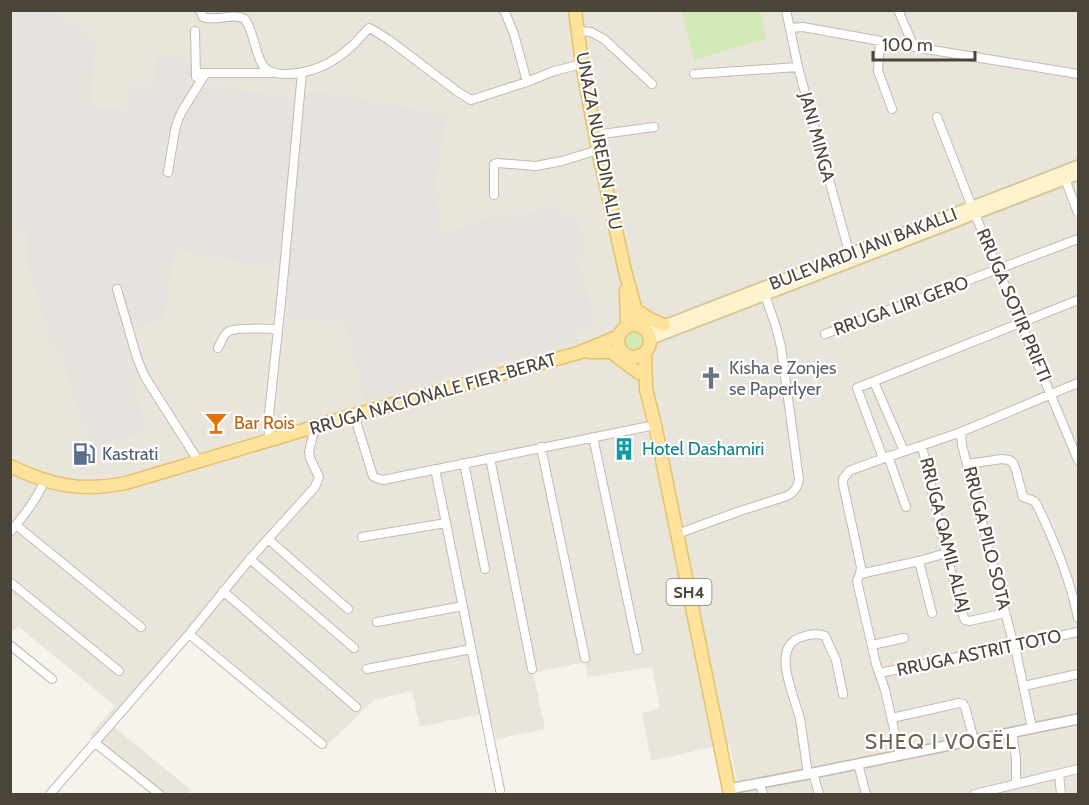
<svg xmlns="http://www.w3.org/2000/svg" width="1089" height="805" font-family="Cabin,sans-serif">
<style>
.residential{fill:#eae5da}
.industrial{fill:#e6e2dd}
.green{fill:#d2eab5}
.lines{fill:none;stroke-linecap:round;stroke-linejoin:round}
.minor-casing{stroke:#c2bbae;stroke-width:10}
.tertiary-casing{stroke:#c2bbae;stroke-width:12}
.secondary-casing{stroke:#d6c79b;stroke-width:14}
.primary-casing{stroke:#e6c16a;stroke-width:15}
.minor{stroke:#fff;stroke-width:8}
.tertiary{stroke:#fff;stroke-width:9}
.secondary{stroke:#fff3cd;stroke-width:10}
.primary{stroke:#ffe39c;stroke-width:12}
.labels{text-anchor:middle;stroke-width:4.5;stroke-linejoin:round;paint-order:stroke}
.shield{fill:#fff;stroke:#817c74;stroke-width:1.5}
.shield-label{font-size:16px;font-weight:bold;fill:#4b4439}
.street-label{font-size:18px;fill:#4b4439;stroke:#fff}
.worship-label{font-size:18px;fill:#5b616d;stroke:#fff;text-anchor:start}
.food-label{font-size:18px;fill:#c56008;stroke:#fff;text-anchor:start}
.culture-label{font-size:18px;fill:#0d838f;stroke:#fff;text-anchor:start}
.service-label{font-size:18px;fill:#4e5e75;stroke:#fff;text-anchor:start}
.quarter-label{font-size:21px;letter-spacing:1.5px;fill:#6e6250;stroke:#fff}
</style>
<rect width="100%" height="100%" fill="#f6f3ec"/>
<path class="residential" d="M11,11h1067v783h-338l-11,-51 -78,18 -9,-48 18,-5 -8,-41 -64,10 -3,-15 -52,11 12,56 -49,10 -7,-27 -69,15 -8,-36 -38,9 -51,49 -139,-114 -76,87 83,68 -3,4h-25l-73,-59 25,-29 -96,-79 -8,6z"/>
<path class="industrial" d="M10,11h39l46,27 -5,69 39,3 -1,-23h27l1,-30 35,1 11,28 91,11 16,-6 29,4 109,20 -13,74 5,4 -3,14 6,1 -1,26 33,-10 24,-10 2,7 56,-16 6,12 13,-4 12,39 -12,3 22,70 -23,7 3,8 -212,61 -20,-79 -58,-4 3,-47 -115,-22 -12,71 -38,10 20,102 -50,14 -1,-7 -13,-17 -21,-74h-7l-26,-87v-30l-16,-2z"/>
<path class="green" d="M682,11h78l7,27 -73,22z
M624 341a10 10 0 1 1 20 0a10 10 0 1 1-20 0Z"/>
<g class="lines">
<g class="minor-casing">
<path id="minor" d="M200,10l3,7c14,5 29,-5 42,2 10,15 10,37 19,48 6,6 13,7 21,7 26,0 49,-11 68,-29 5,-5 10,-11 16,-17l6,3 14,9 69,52 13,8 56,-18 27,-11 28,-7
M504,10l10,24 13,48
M786,10l12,57 53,192
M898,10l16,37
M790,28l13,-1 111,20 164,27
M195,31l1,46
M578,31l13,1 13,7 48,45
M880,41l-2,30 14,38
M196,73h75
M694,74l104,-7
M937,117l35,90 106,253
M595,135l59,-8
M168,172l7,-42 3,-10 4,-9 24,-38
M1065,179l13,34
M494,195v-31l3,-1 39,3 26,-5 36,-11
M117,289l20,69 8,19 54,85
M825,334l253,-95
M218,348c3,-5 5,-14 11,-17 7,-3 40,-3 49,-1
M874,382l30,69
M354,415l19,61 3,2 7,2 272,-55
M961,432l1,13 48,186 7,25 15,72
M593,437l45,213
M271,441l-2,-6 -1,-11 14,-132 20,-220
M922,446l24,107 18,65 1,2 5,1 35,-8
M541,447l44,211
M888,456l18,51
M490,458l42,211
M883,458l-26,-70 221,-88
M464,463l21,106
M968,464l34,-5 7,1 4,3 3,7 7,27 11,4 3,4c18,37 33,73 41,113
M435,469l65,321
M16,525l125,102
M10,532c14,-16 27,-33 35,-52
M677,534l63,-23 47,-15c8,-4 11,-9 12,-17l-18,-132 -5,-20 -11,-32
M362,537l84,-14
M268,539l80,70
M250,559l104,89
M919,561l13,52
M860,574l59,-13 27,-8
M10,582l109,89
M223,591l133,116
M377,622l86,-16
M189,634l133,110
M10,645l42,34
M872,645l32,-7
M367,669l104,-20
M880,673l198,-41
M1024,686l54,-12
M892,718l67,-15 4,1 2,3 9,33
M1012,732l4,26v26
M94,742l65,52
M900,755l-15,-65 -9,-26 -19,-83 3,-7 1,-7 -18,-83v-5l6,-8c36,-14 73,-25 109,-38 41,-16 80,-34 120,-50
M858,764l8,30
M813,773l6,21
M808,774c-3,-18 -5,-37 -8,-55 -5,-22 -31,-73 2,-82 8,-3 15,-4 23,-1l11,24 7,34
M1059,774l2,20
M760,784l3,10
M50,794l139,-160 61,-75 65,-72 4,-10 -9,-19 -1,-6 6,-25
M975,794l103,-25"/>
</g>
<g class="tertiary-casing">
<path id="tertiary" d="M729,789l84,-16 265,-54"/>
</g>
<g class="secondary-casing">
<path id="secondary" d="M648,332l430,-166
M650,339l428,-165"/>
</g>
<g class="primary-casing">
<path id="primary" d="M575,10l7,54 16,86 27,121 15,54
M626,290l1,37
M636,310l14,9 14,6
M618 341a16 16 0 1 1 32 0a16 16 0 1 1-32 0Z
M588,352h19l18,2
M645,354l1,35 9,36 75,369
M616,356l23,17
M10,466c42,20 71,26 116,17l228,-68 224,-62 41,-17"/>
</g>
<use href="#minor" class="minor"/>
<use href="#tertiary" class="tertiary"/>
<use href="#secondary" class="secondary"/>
<use href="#primary" class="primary"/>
</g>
<defs>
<g id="church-bare" transform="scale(1.8)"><path d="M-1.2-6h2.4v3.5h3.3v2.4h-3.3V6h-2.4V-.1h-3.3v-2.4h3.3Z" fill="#6b7280" stroke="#fff" stroke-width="2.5" paint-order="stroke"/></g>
<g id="bar-bare" transform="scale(1.8)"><path d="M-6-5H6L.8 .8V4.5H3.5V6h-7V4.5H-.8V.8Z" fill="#e8710a" stroke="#fff" stroke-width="2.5" paint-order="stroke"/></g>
<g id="building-bare" transform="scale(1.8)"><path d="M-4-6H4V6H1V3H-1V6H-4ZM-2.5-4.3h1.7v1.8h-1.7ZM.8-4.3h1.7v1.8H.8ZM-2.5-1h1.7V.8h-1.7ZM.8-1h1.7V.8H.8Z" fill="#0f9aa8" stroke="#fff" stroke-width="2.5" paint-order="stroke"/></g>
<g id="fuel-bare" transform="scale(1.8)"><path d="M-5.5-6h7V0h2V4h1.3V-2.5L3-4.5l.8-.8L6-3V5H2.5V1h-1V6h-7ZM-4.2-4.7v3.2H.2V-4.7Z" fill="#5c6f8a" stroke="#fff" stroke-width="2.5" paint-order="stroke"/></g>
</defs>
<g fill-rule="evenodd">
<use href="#church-bare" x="711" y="378"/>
<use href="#bar-bare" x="216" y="423"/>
<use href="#building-bare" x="624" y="449"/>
<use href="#fuel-bare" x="84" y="454"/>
</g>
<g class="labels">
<rect class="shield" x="666.5" y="579" width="45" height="26" rx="4.5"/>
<g class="shield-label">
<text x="689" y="598">SH4</text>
</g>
<g class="street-label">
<text transform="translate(817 137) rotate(75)" y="6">JANI MINGA</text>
<text transform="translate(599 141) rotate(79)" y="6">UNAZA NUREDIN ALIU</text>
<text transform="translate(863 249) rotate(-21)" y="6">BULEVARDI JANI BAKALLI</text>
<text transform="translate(1014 305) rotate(67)" y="6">RRUGA SOTIR PRIFTI</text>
<text transform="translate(901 306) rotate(-20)" y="6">RRUGA LIRI GERO</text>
<text transform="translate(433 394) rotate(-16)" y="6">RRUGA NACIONALE FIER-BERAT</text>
<text transform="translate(945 535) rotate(76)" y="6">RRUGA QAMIL ALIAJ</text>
<text transform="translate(987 538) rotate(76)" y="6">RRUGA PILO SOTA</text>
<text transform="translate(979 653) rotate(-12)" y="6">RRUGA ASTRIT TOTO</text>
</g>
<g class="worship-label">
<text x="729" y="374">Kisha e Zonjes<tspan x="729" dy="21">se Paperlyer</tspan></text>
</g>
<g class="food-label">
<text x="234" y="429">Bar Rois</text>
</g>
<g class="culture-label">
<text x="642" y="455">Hotel Dashamiri</text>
</g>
<g class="service-label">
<text x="102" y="460">Kastrati</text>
</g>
<g class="quarter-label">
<text x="941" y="749">SHEQ I VOGËL</text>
</g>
</g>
<rect width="1089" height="805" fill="none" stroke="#4b4439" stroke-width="24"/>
<path d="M873 51v9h102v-9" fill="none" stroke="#4b4439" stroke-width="3"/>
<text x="882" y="51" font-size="18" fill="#4b4439" stroke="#ffffff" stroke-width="4.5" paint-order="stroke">100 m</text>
</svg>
